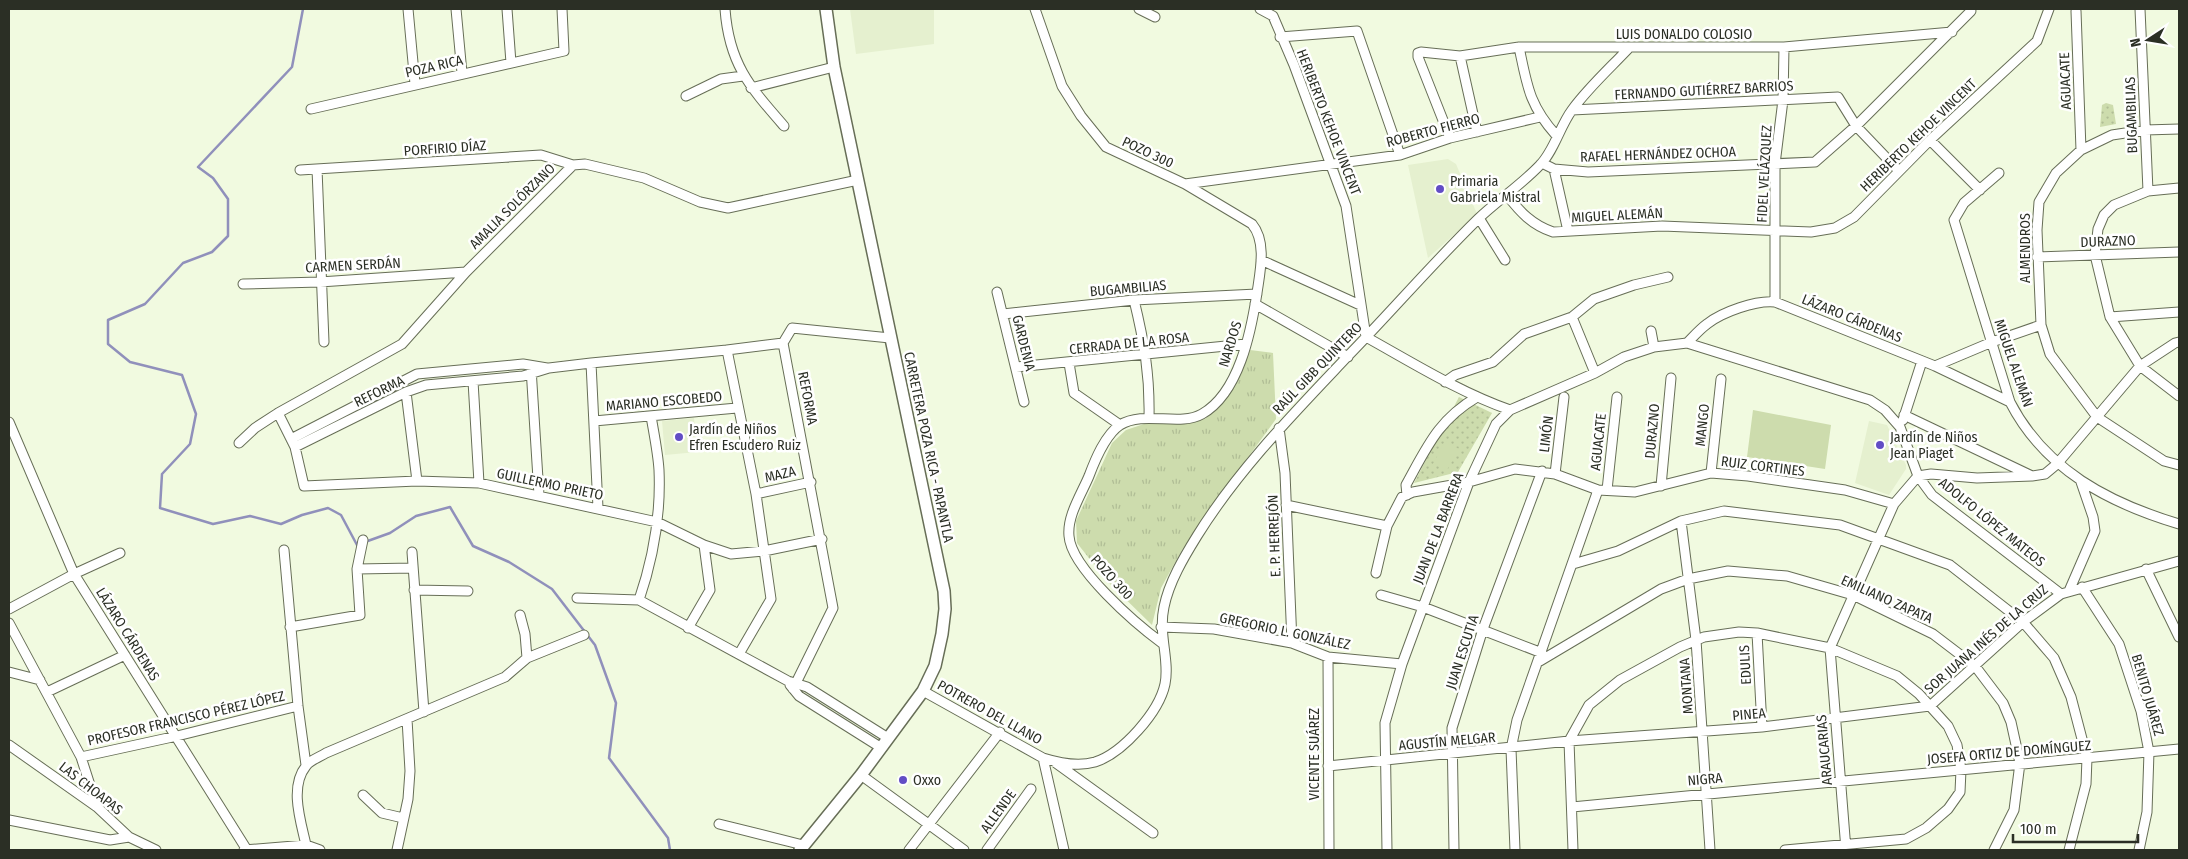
<svg xmlns="http://www.w3.org/2000/svg" width="2188" height="859" font-family="'Fira Sans Condensed',sans-serif">
<style>
.built{fill:#e5f0cf}
.grass{fill:url(#grass-tufts)}
.park{fill:url(#park-dots)}
.pitch{fill:#cddcad}
.lines{fill:none;stroke-linecap:round;stroke-linejoin:round}
.stream{stroke:#9090bb;stroke-width:2.5}
.minor-casing{stroke:#676e57;stroke-width:11}
.major-casing{stroke:#676e57;stroke-width:14}
.minor{stroke:#fff;stroke-width:9}
.major{stroke:#fff;stroke-width:11}
.poi-dot{fill:#624dc5;stroke:#fff;stroke-width:2}
.labels{text-anchor:middle;stroke-width:5;stroke-linejoin:round;paint-order:stroke}
.street-label{font-size:14px;fill:#2b2f25;stroke:#fff}
.poi-label{font-size:14px;fill:#2b2f25;stroke:#fff;text-anchor:start}
</style>
<defs>
<pattern id="grass-tufts" width="24" height="20" patternUnits="userSpaceOnUse" patternTransform="scale(1.25)"><rect width="24" height="20" fill="#cddcad"/><path d="M3 7l-1-3M5 7V3M7 7l1-3M15 17l-1-3M17 17v-4M19 17l1-3" fill="none" stroke="#b0bd95"/></pattern>
<pattern id="park-dots" width="8" height="8" patternUnits="userSpaceOnUse" patternTransform="scale(1.25)"><rect width="8" height="8" fill="#cddcad"/><path d="M2 2h.1M6 6h.1" fill="none" stroke="#b0bd95" stroke-width="1.8" stroke-linecap="round"/></pattern>
</defs>
<rect width="100%" height="100%" fill="#f1fae0"/>
<path class="built" d="M850,9h84v35l-78,10z
M1448,159l8,5 21,50 -49,44 -20,-93z
M694,418l3,34 -32,3 -3,-34z
M1869,421l18,4 19,40v4l-17,26 -34,-12z"/>
<path class="grass" d="M1250,350l23,3 3,66 -76,104 -18,27 -21,38 -9,37 -45,-44 -30,-38 -1,-22 36,-78 14,-13 18,-6 61,-5 15,-14 19,-28z"/>
<path class="park" d="M2106,103l7,2 3,19 -16,3 2,-22z
M1459,397l33,16 -34,59 -44,11z"/>
<path class="pitch" d="M1753,410l78,15 -6,44 -78,-12z
M1445,441l14,8 -12,21 -14,-6z"/>
<g class="lines">
<path class="stream" d="M303,9l-11,58 -94,100 15,11 15,21v37l-16,16 -29,11 -38,41 -37,16v24l22,18 52,13 14,39 -6,30 -28,30 -2,34 53,16 37,-8 31,8 21,-9 26,-7 13,7 16,30 3,-1
M365,542l25,-9 26,-17 34,-9 23,39 36,16 43,27 43,56 21,58 -7,55 59,80 2,12"/>
<g class="minor-casing">
<path id="minor" d="M408,9l7,75
M456,9l6,64
M507,9l4,54
M725,9c4,55 25,78 59,117
M1035,9l27,77 19,30 25,31 79,37 67,40c15,18 8,48 5,69 -6,39 -18,100 -55,121 -23,13 -58,-4 -82,11 -15,10 -25,35 -31,51 -8,19 -22,40 -20,60 2,32 67,88 93,107
M1139,9l16,8
M1260,9l13,7 21,49 52,141 20,131c47,26 93,55 144,73
M2140,9l8,182
M2076,11l5,139
M1280,37l77,-6 43,124
M1519,47c8,38 10,58 37,88
M1460,56l17,76
M751,88l83,-21
M686,96l35,-17 22,-3
M311,109l253,-58 -2,-42
M1572,110l266,-13 18,29 43,45
M2179,129l-34,1 -33,5 -31,15 -25,23 -17,29 -2,28 4,95 9,29 47,63 67,44 15,4
M1450,138l-32,-81v-4l3,-1 39,4 59,-9h265l168,-15
M1930,140l50,50
M1542,163l12,6 34,3 227,-10 41,-36 115,-115
M317,169l7,173
M1554,169l14,62
M300,170l241,-15 32,10
M1999,173l-35,30 -10,17 56,182c35,68 99,101 169,122
M1185,184l215,-29 50,-17 90,-21
M2179,188l-31,3 -34,14 -10,10 -6,14 -3,26 15,62 30,49 39,30
M1507,195c13,17 25,30 46,37l109,-6 149,6 24,-4 19,-11 76,-77 107,-99 12,-32
M1479,218l26,42
M2037,257l142,-5
M1261,260l99,45
M243,284l77,-2 146,-10
M997,292l27,110
M1134,300c10,41 16,75 15,118
M1775,302v-138l8,-64 1,-53
M1255,304l93,53
M1003,314l131,-14 123,-6
M1572,317l23,56
M2110,317l69,-5
M1651,331l3,16
M783,343l50,265 -40,81
M783,343l9,-15 98,10
M1687,343c6,-6 13,-14 20,-19 15,-12 49,-24 68,-22l160,64 75,36
M727,350l29,144 15,105 -32,55
M591,363l7,145
M1069,363l5,30 46,32
M1935,366l57,-24 49,-17
M1016,367l230,-23
M531,368l8,127
M473,381l6,102
M1445,382l10,-7 38,-13 31,-28 48,-17 22,-18 40,-14 34,-8
M406,392l11,89
M278,413l17,34 9,39 113,-5 62,2 178,39 47,23 27,9 33,-3 58,-12
M1904,415l128,61 13,-2 12,-10 83,-98 35,-23 4,-1
M1903,420l19,-59
M594,421l143,-13
M9,422l65,152 173,276
M1279,428l6,45 7,170
M291,439l126,-65 106,-10 24,4
M239,443l16,-15 23,-15 124,-69 64,-72 107,-107 12,-1 59,14 56,24 28,6 130,-28
M295,447l111,-55 20,-7 97,-9 26,-8 42,-5 136,-13 56,-7
M1711,473l10,-94
M1555,474l9,-77
M1661,486l10,-108
M1607,490l10,-93
M756,494l55,-12
M1407,495l-1,-10c21,-38 32,-65 71,-88
M1286,505l101,21
M1681,521l15,119 14,210
M284,550l14,156 8,59
M412,552l12,160
M1573,564l45,-13 63,-30 43,-10 116,14 110,40 73,57 31,36 17,39 16,61 -1,26 -17,66
M357,569l56,-1
M2146,569l33,68
M1376,573l11,-47 15,-29 11,-5 56,-10 46,-13 40,5 43,16 37,2 76,-19 37,3 97,14 49,14
M2082,587l37,57 22,67 8,41 -2,60 -8,38
M414,590l54,1
M2069,591l26,-60 -2,-14 -12,-35
M1381,595l42,12 119,46
M577,598l62,2 149,81 19,6 81,51
M639,600c14,-41 22,-85 20,-130 -1,-17 -5,-36 -8,-54
M9,609l65,-35 46,-21
M520,615l5,19 2,24
M9,623l72,134 16,50
M290,627l70,-12 -3,-46 6,-29
M1161,627l53,2 78,14 36,14 74,7
M688,628l22,-38 -6,-45
M1757,633l5,94
M1328,657l1,193
M1540,661l121,-72 27,-10 40,-8 59,5 66,19 80,39 42,32 28,37 8,19 9,41 -6,47 -20,40
M9,672l31,8
M790,685l9,11 81,51
M923,691l120,67c16,5 35,9 52,4 28,-9 64,-50 70,-78 5,-24 -7,-49 -1,-77 5,-25 20,-50 33,-71 41,-66 96,-122 150,-179 44,-45 85,-93 131,-138 20,-19 43,-34 62,-54 14,-14 20,-39 32,-55 16,-22 37,-41 56,-61
M47,692l78,-37
M9,745l88,62 32,30 27,13
M81,757l96,-21 121,-30
M1043,758l21,92
M1056,763l97,70
M1328,766l241,-25 193,-14 168,-21 93,-84 38,-28 118,-33
M861,775l103,75
M363,795l19,18 21,5
M1572,807l607,-58
M9,820l101,20 19,-3
M719,824l84,21
M306,845c-5,-23 -17,-58 0,-79 4,-6 14,-9 20,-13l179,-76 22,-19 57,-23
M244,850l62,-5 14,5
M397,850l11,-51 2,-28 -3,-52
M909,850l91,-118
M987,850l44,-61
M1387,850l-2,-127 17,-59 67,-182 27,-58 14,-14 85,-37 29,-16 30,-10 33,-4 183,57 15,10 15,17 18,49 14,19 129,99
M1454,850l-2,-122 31,-99 59,-158
M1515,850l-4,-101 6,-29 81,-230
M1573,850l-4,-109 20,-36 31,-25 60,-33 24,-10 35,-5 18,1 73,15 67,28 22,18 29,32 9,19 4,25 -1,22 -12,17 -22,19 -20,11 -121,11
M1846,850l-16,-202 64,-144 24,-28 13,-2 46,4 55,-2"/>
</g>
<g class="major-casing">
<path id="major" d="M800,850l61,-75 62,-84 12,-25 7,-32 3,-25 -1,-18 -110,-524 -8,-58"/>
</g>
<use href="#minor" class="minor"/>
<use href="#major" class="major"/>
</g>
<g class="poi-dot">
<circle cx="1440" cy="189" r="5"/>
<circle cx="679" cy="437" r="5"/>
<circle cx="1880" cy="445" r="5"/>
<circle cx="903" cy="780" r="5"/>
</g>
<g class="labels">
<g class="street-label">
<text x="1684" y="39">LUIS DONALDO COLOSIO</text>
<text transform="translate(434 66) rotate(-13)" y="5">POZA RICA</text>
<text transform="translate(2065 81) rotate(-92)" y="5">AGUACATE</text>
<text transform="translate(1704 90) rotate(-3)" y="5">FERNANDO GUTIÉRREZ BARRIOS</text>
<text transform="translate(2131 115) rotate(-92)" y="5">BUGAMBILIAS</text>
<text transform="translate(1329 122) rotate(69)" y="5">HERIBERTO KEHOE VINCENT</text>
<text transform="translate(1433 130) rotate(-15)" y="5">ROBERTO FIERRO</text>
<text transform="translate(1918 135) rotate(-44)" y="5">HERIBERTO KEHOE VINCENT</text>
<text transform="translate(445 148) rotate(-4)" y="5">PORFIRIO DÍAZ</text>
<text transform="translate(1148 152) rotate(25)" y="5">POZO 300</text>
<text transform="translate(1658 154) rotate(-2)" y="5">RAFAEL HERNÁNDEZ OCHOA</text>
<text transform="translate(1764 174) rotate(-87)" y="5">FIDEL VELÁZQUEZ</text>
<text transform="translate(512 206) rotate(-45)" y="5">AMALIA SOLÓRZANO</text>
<text transform="translate(1617 215) rotate(-3)" y="5">MIGUEL ALEMÁN</text>
<text transform="translate(2108 241) rotate(-2)" y="5">DURAZNO</text>
<text transform="translate(2025 248) rotate(-90)" y="5">ALMENDROS</text>
<text transform="translate(353 265) rotate(-3)" y="5">CARMEN SERDÁN</text>
<text transform="translate(1128 288) rotate(-5)" y="5">BUGAMBILIAS</text>
<text transform="translate(1852 318) rotate(22)" y="5">LÁZARO CÁRDENAS</text>
<text transform="translate(1024 343) rotate(76)" y="5">GARDENIA</text>
<text transform="translate(1129 343) rotate(-6)" y="5">CERRADA DE LA ROSA</text>
<text transform="translate(1230 344) rotate(-73)" y="5">NARDOS</text>
<text transform="translate(2014 363) rotate(71)" y="5">MIGUEL ALEMÁN</text>
<text transform="translate(1317 368) rotate(-46)" y="5">RAÚL GIBB QUINTERO</text>
<text transform="translate(379 391) rotate(-26)" y="5">REFORMA</text>
<text transform="translate(808 398) rotate(79)" y="5">REFORMA</text>
<text transform="translate(664 401) rotate(-5)" y="5">MARIANO ESCOBEDO</text>
<text transform="translate(1702 425) rotate(-84)" y="5">MANGO</text>
<text transform="translate(1652 431) rotate(-85)" y="5">DURAZNO</text>
<text transform="translate(1546 434) rotate(-83)" y="5">LIMÓN</text>
<text transform="translate(1598 442) rotate(-84)" y="5">AGUACATE</text>
<text transform="translate(929 447) rotate(78)" y="5">CARRETERA POZA RICA - PAPANTLA</text>
<text transform="translate(1763 466) rotate(7)" y="5">RUIZ CORTINES</text>
<text transform="translate(780 474) rotate(-13)" y="5">MAZA</text>
<text transform="translate(550 484) rotate(12)" y="5">GUILLERMO PRIETO</text>
<text transform="translate(1992 522) rotate(39)" y="5">ADOLFO LÓPEZ MATEOS</text>
<text transform="translate(1438 528) rotate(-69)" y="5">JUAN DE LA BARRERA</text>
<text transform="translate(1274 536) rotate(-92)" y="5">E. P. HERREJÓN</text>
<text transform="translate(1112 577) rotate(48)" y="5">POZO 300</text>
<text transform="translate(1887 599) rotate(24)" y="5">EMILIANO ZAPATA</text>
<text transform="translate(1285 631) rotate(12)" y="5">GREGORIO L. GONZÁLEZ</text>
<text transform="translate(128 634) rotate(58)" y="5">LÁZARO CÁRDENAS</text>
<text transform="translate(1986 639) rotate(-41)" y="5">SOR JUANA INÉS DE LA CRUZ</text>
<text transform="translate(1462 652) rotate(-72)" y="5">JUAN ESCUTIA</text>
<text transform="translate(1745 665) rotate(-93)" y="5">EDULIS</text>
<text transform="translate(1686 686) rotate(-94)" y="5">MONTANA</text>
<text transform="translate(2148 695) rotate(74)" y="5">BENITO JUÁREZ</text>
<text transform="translate(990 712) rotate(29)" y="5">POTRERO DEL LLANO</text>
<text transform="translate(1749 714) rotate(-5)" y="5">PINEA</text>
<text transform="translate(186 718) rotate(-13)" y="5">PROFESOR FRANCISCO PÉREZ LÓPEZ</text>
<text transform="translate(1447 741) rotate(-5)" y="5">AGUSTÍN MELGAR</text>
<text transform="translate(1824 750) rotate(-95)" y="5">ARAUCARIAS</text>
<text transform="translate(2009 752) rotate(-5)" y="5">JOSEFA ORTIZ DE DOMÍNGUEZ</text>
<text transform="translate(1314 754) rotate(-90)" y="5">VICENTE SUÁREZ</text>
<text transform="translate(1705 779) rotate(-5)" y="5">NIGRA</text>
<text transform="translate(91 788) rotate(38)" y="5">LAS CHOAPAS</text>
<text transform="translate(998 811) rotate(-54)" y="5">ALLENDE</text>
</g>
<g class="poi-label">
<text x="1450" y="186">Primaria<tspan x="1450" dy="16">Gabriela Mistral</tspan></text>
<text x="689" y="434">Jardín de Niños<tspan x="689" dy="16">Efren Escudero Ruiz</tspan></text>
<text x="1890" y="442">Jardín de Niños<tspan x="1890" dy="16">Jean Piaget</tspan></text>
<text x="913" y="785">Oxxo</text>
</g>
</g>
<rect width="2188" height="859" fill="none" stroke="#2b2f25" stroke-width="20"/>
<g transform="translate(2148 40) rotate(258)" stroke="#ffffff" stroke-width="4" paint-order="stroke">
<path d="M0-4L9 19L0 12L-9 19Z" fill="#2b2f25"/>
<text y="-8" font-size="14" font-weight="bold" text-anchor="middle" fill="#2b2f25">N</text>
</g>
<path d="M2013 834v8h125v-8" fill="none" stroke="#2b2f25" stroke-width="2.5"/>
<text x="2020" y="834" font-size="15" fill="#2b2f25" stroke="#ffffff" stroke-width="4" paint-order="stroke">100 m</text>
</svg>
